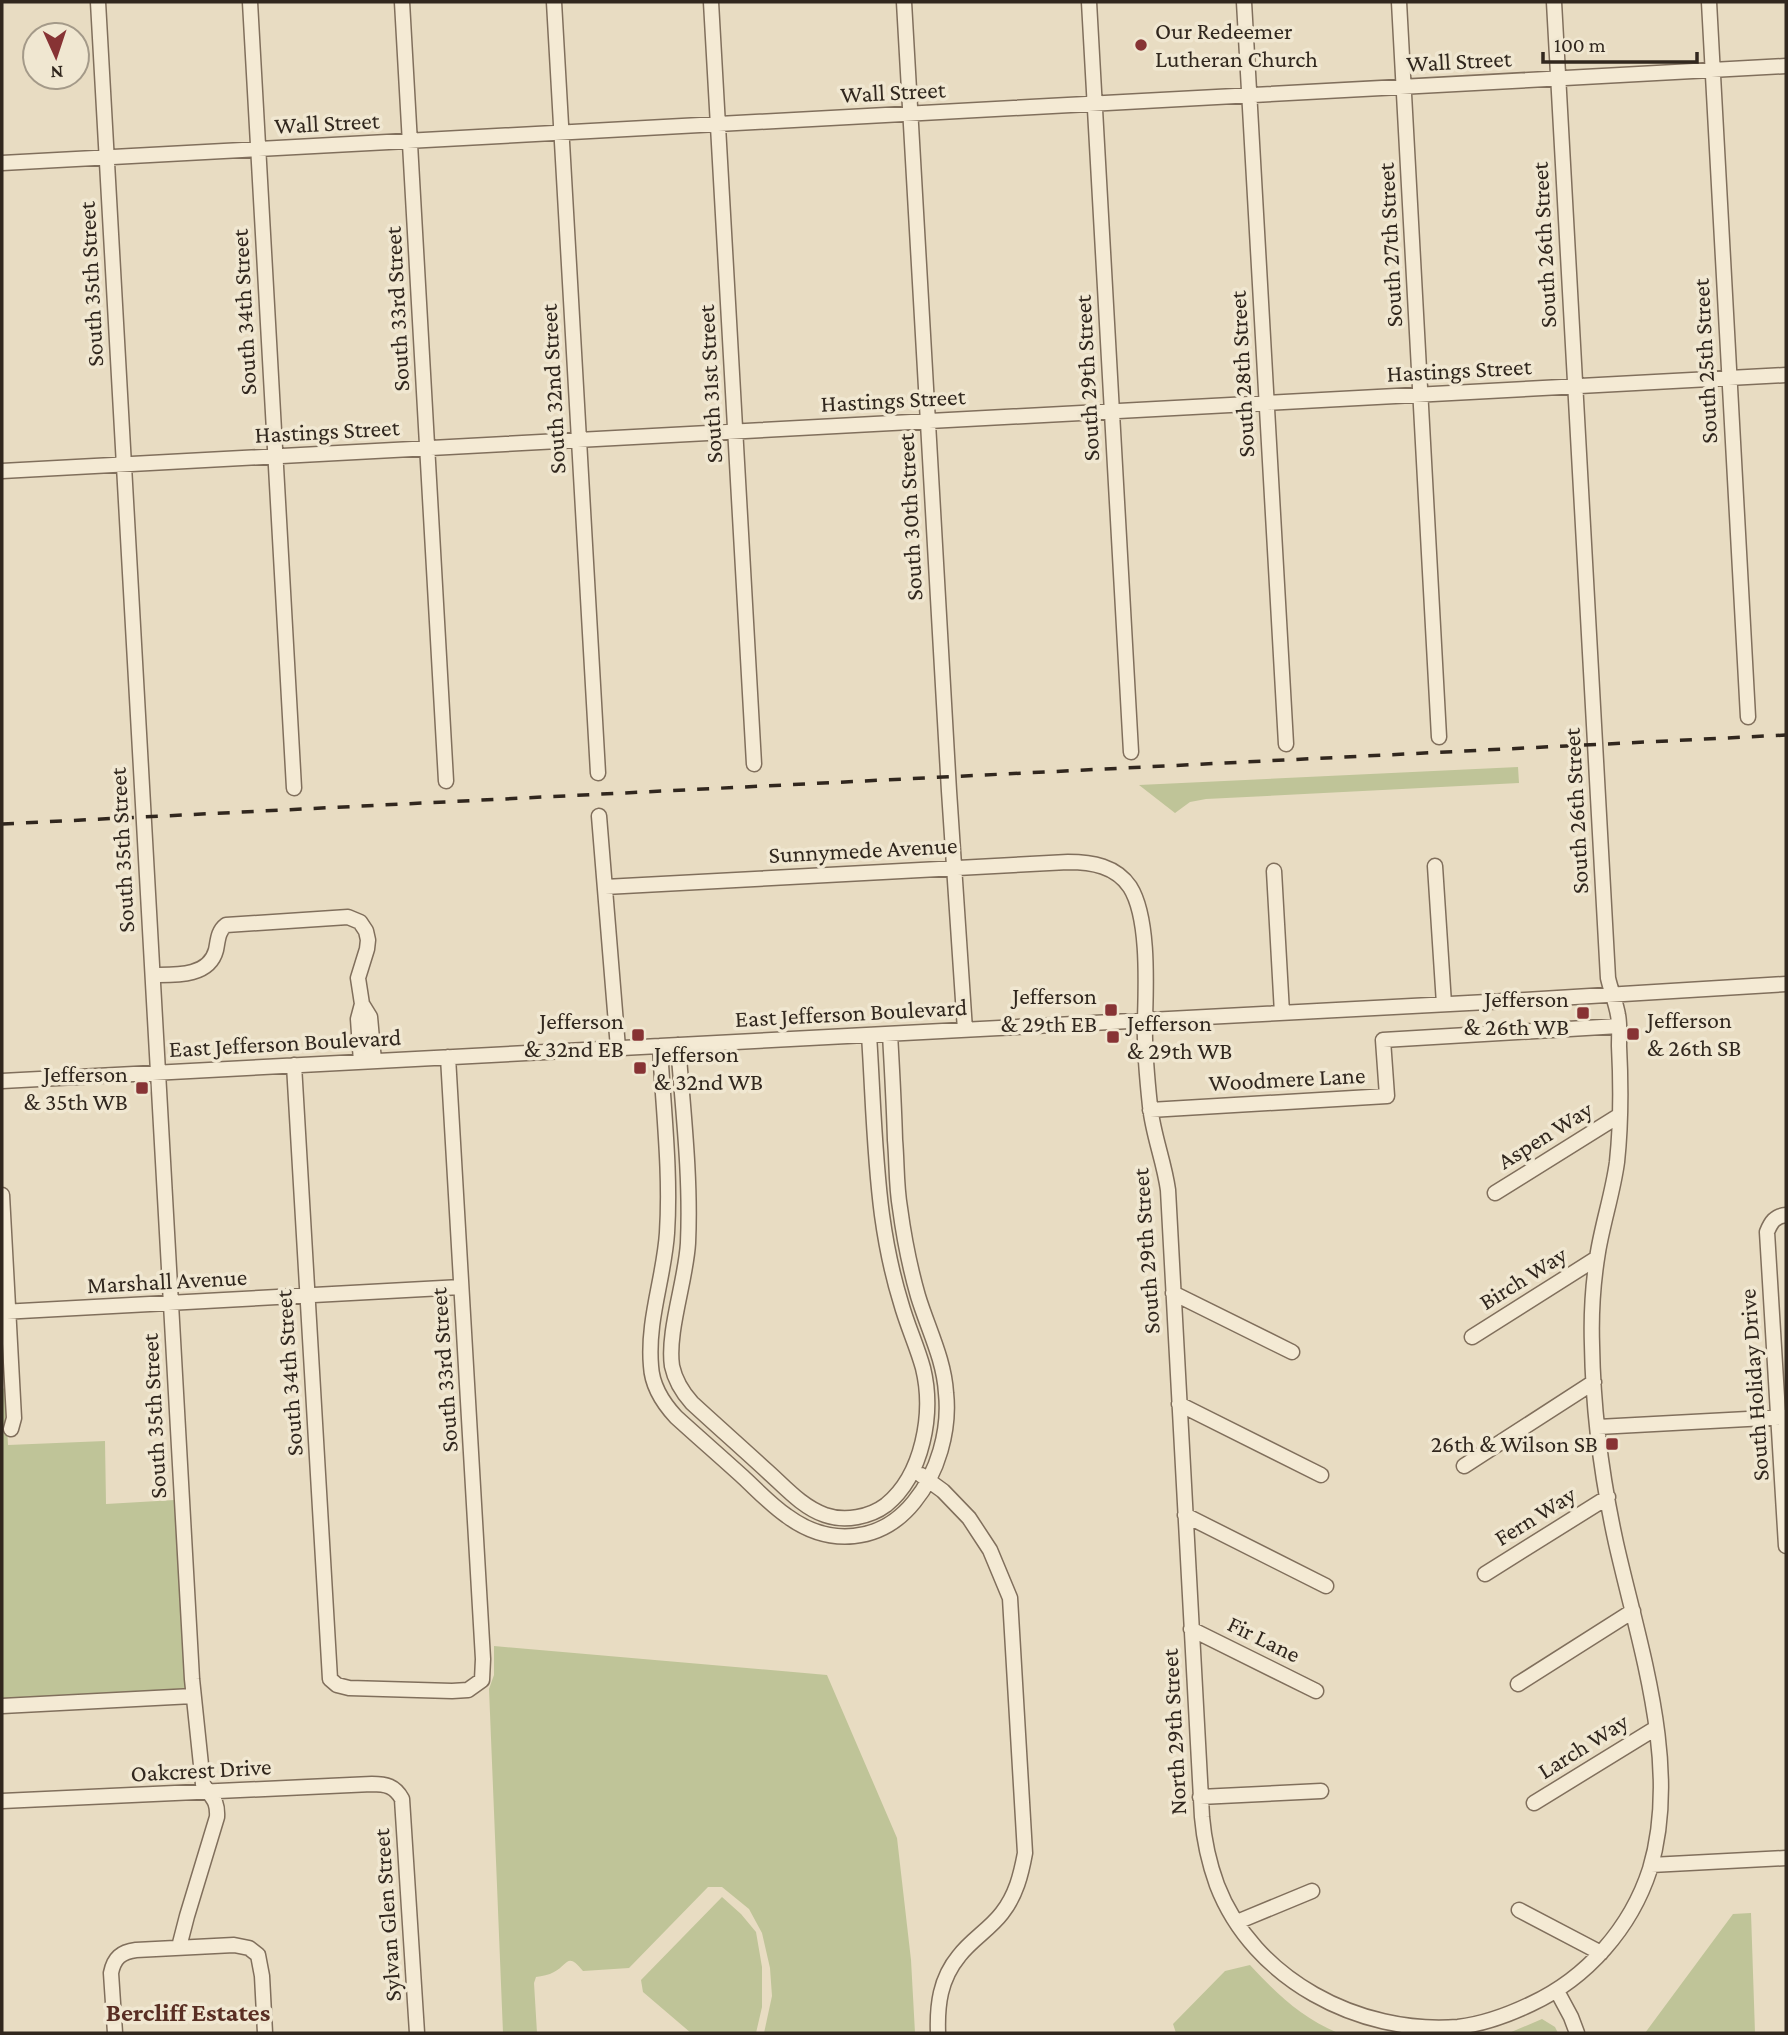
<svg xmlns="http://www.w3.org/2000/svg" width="1788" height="2035" font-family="'Crimson Pro',serif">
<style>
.green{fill:#bfc498}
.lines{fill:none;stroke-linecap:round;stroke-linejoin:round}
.minor-casing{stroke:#806f5c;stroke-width:17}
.minor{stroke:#f4ead4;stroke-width:14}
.rail{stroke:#31271e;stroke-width:3.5;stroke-dasharray:12 12;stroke-linecap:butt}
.poi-dot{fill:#873334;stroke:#f0e7d1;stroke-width:2.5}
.labels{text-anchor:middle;stroke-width:7;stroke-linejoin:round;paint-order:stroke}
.poi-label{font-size:24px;fill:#31271e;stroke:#f0e7d1;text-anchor:end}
.street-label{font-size:24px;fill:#31271e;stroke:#f0e7d1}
.neighbourhood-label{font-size:26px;font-weight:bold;fill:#592e23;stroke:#f0e7d1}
</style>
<rect width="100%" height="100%" fill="#e8dcc2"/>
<path class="green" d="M1518,767l1,16 -313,16 -16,3 -15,11 -36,-28z
M5,1388l3,57 97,-4 1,63 69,-4 11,194 -184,10v-315z
M494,1646l333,29 70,163 14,122 4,73h-151l8,-37 -2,-28 -8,-35 -13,-24 -27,-22h-14l-79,81 -46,3c-16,-20 -15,-6 -29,1 -5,3 -12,4 -18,5l-2,6 3,50h-34l-14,-344 5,-14z
M722,1897l19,17 15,18 6,35v40l-6,26h-65l-48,-41 -2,-12z
M1751,1913l4,120h-110l88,-119z
M1250,1965c27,29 50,52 88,68h-162l-3,-9 52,-53z
M1542,2019l13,8 3,6h-49z"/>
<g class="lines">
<g class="minor-casing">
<path id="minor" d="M98,2l73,1302 21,375 11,105c8,14 15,15 14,33l-30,99 -8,31
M250,2l44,786
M402,2l44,779
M554,2l44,771
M711,2l43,762
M904,2l45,789 16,239
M1089,2l42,750
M1244,2l42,742
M1399,2l40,735
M1709,2l39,715
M2,163l1784,-97
M2,471l1784,-96
M599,816l19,232
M1435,866l9,138
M1274,871l8,142
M605,887l463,-25c24,0 48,4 62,25 19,30 16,97 15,133 -1,28 2,58 5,86 3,29 14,55 18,84l34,627c2,23 7,46 15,68 36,94 142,150 241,142 26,-3 50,-12 73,-23 56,-26 100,-76 119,-135 31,-103 -11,-224 -34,-326 -14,-64 -23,-133 -24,-198 -1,-30 1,-63 6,-93 5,-30 15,-60 19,-90 4,-38 4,-78 2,-116 0,-10 1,-21 -1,-31 -2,-12 -7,-24 -10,-37l-54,-976
M153,975c22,0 56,2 63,-25 2,-10 2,-19 10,-25l122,-8 12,5 6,9 2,9 -1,9 -9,29 4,26 -4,15 3,43
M362,1004l8,13 4,44
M678,1045c5,65 13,133 10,198 -2,37 -21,89 -16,123 3,14 11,27 20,37 25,23 50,45 75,68 18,16 35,36 58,44 20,7 45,2 61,-10 37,-30 48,-92 37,-137 -6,-22 -16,-43 -22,-65 -9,-29 -15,-59 -19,-88 -8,-60 -9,-120 -13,-180
M660,1046c3,62 11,125 7,187 -3,45 -20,87 -16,133 1,20 12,37 25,51 22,20 45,40 67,60 14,13 28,28 44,39 42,31 94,27 127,-14 24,-29 36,-72 32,-109 -2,-34 -18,-64 -28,-97 -8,-28 -14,-58 -18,-88 -4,-23 -3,-46 -5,-68 -1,-36 -3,-71 -5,-106
M294,1065l36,614 7,6 12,3 103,3 16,-1 14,-10 1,-21 -35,-602
M2,1081l1523,-81 261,-16
M1150,1110l237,-14 -4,-56 236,-14
M1495,1193l125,-78
M2,1195l12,223 -3,11
M1786,1215c-11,1 -15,7 -19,17l19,314
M1173,1293l119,59
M2,1312l459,-25
M1472,1337l125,-79
M1179,1404l142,71
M1598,1427l187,-10
M1464,1466l130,-84
M921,1475l22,16 26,27 21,32 20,48 15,255c-4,22 -9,42 -23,60 -12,16 -31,27 -43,43 -19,23 -22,49 -21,77
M1185,1515l141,71
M1485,1574l123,-77
M1191,1629l125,62
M1518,1684l115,-73
M2,1706l191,-10
M1200,1797l121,-6
M2,1801l370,-17c14,0 23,2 30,15l15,234
M1534,1803l122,-75
M1651,1865l135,-7
M1519,1910l82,43
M1237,1922l75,-31
M1557,1991l14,26 6,16
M115,2033l-4,-60c3,-15 10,-21 25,-23l98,-5 15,3 9,7 4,21 3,57"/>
</g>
<use href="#minor" class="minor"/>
<path class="rail" d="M2,824l1784,-89"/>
</g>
<g class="poi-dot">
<circle cx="1141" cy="45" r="7"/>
<rect x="1104" y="1003" width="14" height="14" rx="3.5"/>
<rect x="1576" y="1006" width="14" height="14" rx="3.5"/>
<rect x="1626" y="1027" width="14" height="14" rx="3.5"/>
<rect x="631" y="1028" width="14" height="14" rx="3.5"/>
<rect x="1106" y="1030" width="14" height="14" rx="3.5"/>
<rect x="633" y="1061" width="14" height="14" rx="3.5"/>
<rect x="135" y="1081" width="14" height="14" rx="3.5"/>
<rect x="1605" y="1437" width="14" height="14" rx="3.5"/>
</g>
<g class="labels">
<g class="poi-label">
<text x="1155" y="39" text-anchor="start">Our Redeemer<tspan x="1155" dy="28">Lutheran Church</tspan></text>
<text x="1097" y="1004">Jefferson<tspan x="1097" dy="28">&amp; 29th EB</tspan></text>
<text x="1569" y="1007">Jefferson<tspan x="1569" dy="28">&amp; 26th WB</tspan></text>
<text x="1647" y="1028" text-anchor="start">Jefferson<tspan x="1647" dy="28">&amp; 26th SB</tspan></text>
<text x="624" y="1029">Jefferson<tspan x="624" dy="28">&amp; 32nd EB</tspan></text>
<text x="1127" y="1031" text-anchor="start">Jefferson<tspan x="1127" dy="28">&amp; 29th WB</tspan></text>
<text x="654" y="1062" text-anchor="start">Jefferson<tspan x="654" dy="28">&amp; 32nd WB</tspan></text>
<text x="128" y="1082">Jefferson<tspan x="128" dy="28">&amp; 35th WB</tspan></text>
<text x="1598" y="1452">26th &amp; Wilson SB</text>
</g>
<g class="street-label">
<text transform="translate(1459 61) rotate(-3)" y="8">Wall Street</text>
<text transform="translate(893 92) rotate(-3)" y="8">Wall Street</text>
<text transform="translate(327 123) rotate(-3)" y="8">Wall Street</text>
<text transform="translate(1390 245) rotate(-93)" y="8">South 27th Street</text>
<text transform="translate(1544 245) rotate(-93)" y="8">South 26th Street</text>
<text transform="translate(91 284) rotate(-93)" y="8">South 35th Street</text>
<text transform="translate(397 309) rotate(-93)" y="8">South 33rd Street</text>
<text transform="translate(244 312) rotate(-93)" y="8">South 34th Street</text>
<text transform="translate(1705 361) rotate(-93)" y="8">South 25th Street</text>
<text transform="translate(1459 370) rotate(-3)" y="8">Hastings Street</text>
<text transform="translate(1242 374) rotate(-93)" y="8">South 28th Street</text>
<text transform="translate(1087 378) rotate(-93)" y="8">South 29th Street</text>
<text transform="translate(710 384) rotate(-93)" y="8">South 31st Street</text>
<text transform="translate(553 389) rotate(-93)" y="8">South 32nd Street</text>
<text transform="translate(893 400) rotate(-3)" y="8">Hastings Street</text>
<text transform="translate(327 431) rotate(-3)" y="8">Hastings Street</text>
<text transform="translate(910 517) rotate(-93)" y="8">South 30th Street</text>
<text transform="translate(1576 811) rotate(-93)" y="8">South 26th Street</text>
<text transform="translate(122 850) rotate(-93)" y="8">South 35th Street</text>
<text transform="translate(863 850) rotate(-3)" y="8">Sunnymede Avenue</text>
<text transform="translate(851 1013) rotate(-3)" y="8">East Jefferson Boulevard</text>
<text transform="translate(285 1043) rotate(-3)" y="8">East Jefferson Boulevard</text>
<text transform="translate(1287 1079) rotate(-3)" y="8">Woodmere Lane</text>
<text transform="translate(1545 1135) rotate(-32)" y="8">Aspen Way</text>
<text transform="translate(1146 1251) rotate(-94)" y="8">South 29th Street</text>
<text transform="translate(1523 1278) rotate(-32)" y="8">Birch Way</text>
<text transform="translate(167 1281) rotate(-3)" y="8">Marshall Avenue</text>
<text transform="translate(444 1370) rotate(-94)" y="8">South 33rd Street</text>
<text transform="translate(289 1373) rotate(-94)" y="8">South 34th Street</text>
<text transform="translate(1754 1385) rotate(-94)" y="8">South Holiday Drive</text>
<text transform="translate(154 1416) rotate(-93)" y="8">South 35th Street</text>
<text transform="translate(1535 1516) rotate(-32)" y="8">Fern Way</text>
<text transform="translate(1264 1639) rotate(26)" y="8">Fir Lane</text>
<text transform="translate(1174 1732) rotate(-93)" y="8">North 29th Street</text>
<text transform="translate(1583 1746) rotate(-32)" y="8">Larch Way</text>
<text transform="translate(201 1770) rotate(-3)" y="8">Oakcrest Drive</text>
<text transform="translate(387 1915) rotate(-94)" y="8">Sylvan Glen Street</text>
</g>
<g class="neighbourhood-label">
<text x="188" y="2021">Bercliff Estates</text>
</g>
</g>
<rect width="1788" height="2035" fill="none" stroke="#31271e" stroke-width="7"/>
<g transform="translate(56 56) rotate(177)"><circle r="33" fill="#f0e7d1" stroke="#a49a89" stroke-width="2"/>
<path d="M0-5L12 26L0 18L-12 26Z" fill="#873334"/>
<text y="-10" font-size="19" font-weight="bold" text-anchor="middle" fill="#31271e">N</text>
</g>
<path d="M1543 52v10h154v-10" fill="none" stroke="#31271e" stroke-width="3.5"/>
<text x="1554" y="52" font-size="21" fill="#31271e" stroke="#f0e7d1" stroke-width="5" paint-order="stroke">100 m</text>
</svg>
